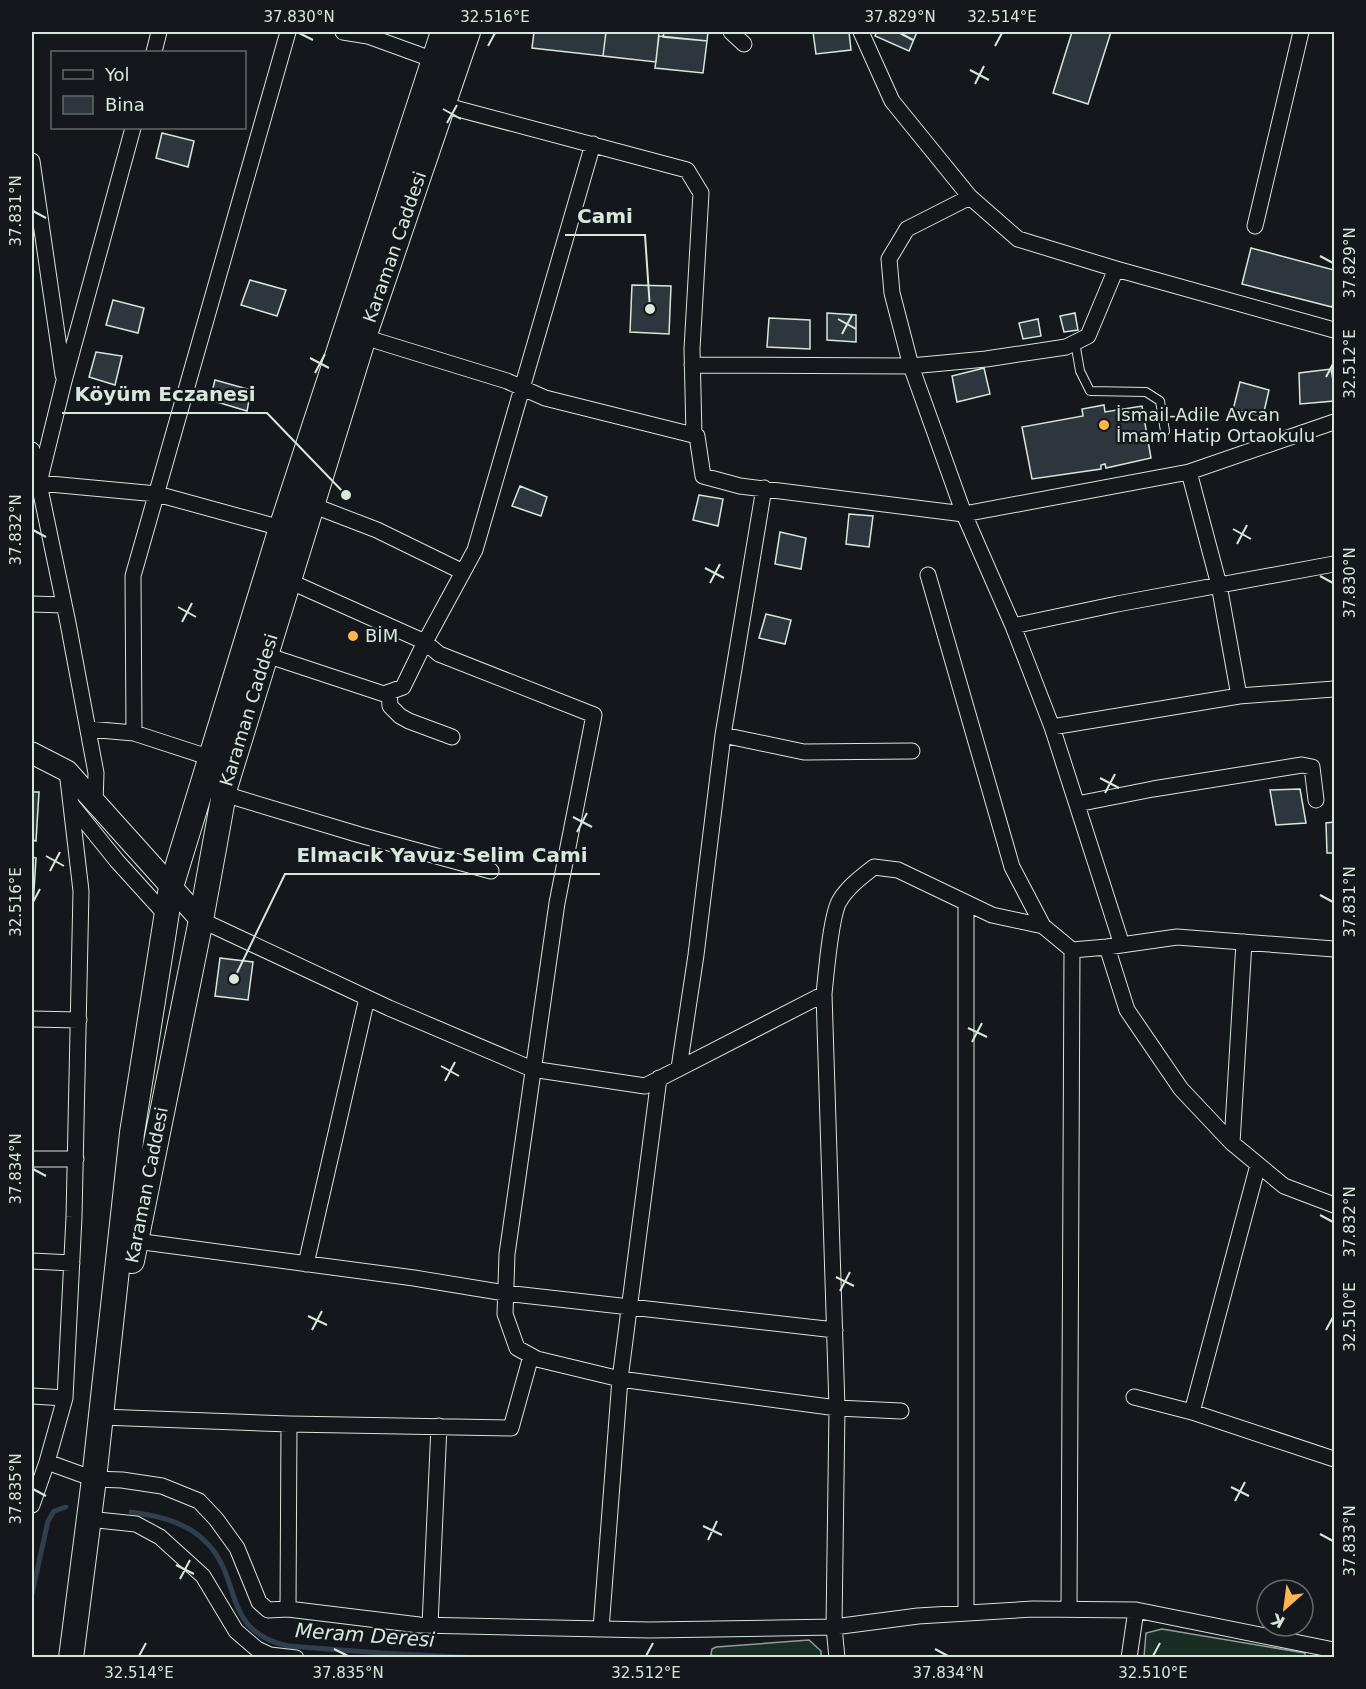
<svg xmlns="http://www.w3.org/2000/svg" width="1366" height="1689" font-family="'DejaVu Sans',sans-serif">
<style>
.green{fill:#1a2d24;stroke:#939e99;stroke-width:1.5}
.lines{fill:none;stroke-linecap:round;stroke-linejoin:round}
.stream{stroke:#2f3f4d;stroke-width:5}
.building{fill:#2c363c;stroke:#d8e6dc;stroke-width:1.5}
.lane-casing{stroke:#d8e6dc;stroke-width:10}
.street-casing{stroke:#d8e6dc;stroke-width:17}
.secondary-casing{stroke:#d8e6dc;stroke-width:23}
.primary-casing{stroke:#d8e6dc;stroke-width:26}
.lane{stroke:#14181c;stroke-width:8}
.street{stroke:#14181c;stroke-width:15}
.secondary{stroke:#14181c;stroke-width:21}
.primary{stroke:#14181c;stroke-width:24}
.ticks{fill:none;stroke:#d8e6dc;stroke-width:2}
.poi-dot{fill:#ffb74d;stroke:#14181c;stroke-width:2}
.labels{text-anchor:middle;stroke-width:4.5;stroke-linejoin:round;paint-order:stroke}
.street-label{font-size:18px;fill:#d8e6dc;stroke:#14181c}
.poi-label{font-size:18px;fill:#d8e6dc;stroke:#14181c;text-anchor:start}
.water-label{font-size:20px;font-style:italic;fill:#d8e6dc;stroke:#14181c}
.leader{fill:none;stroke:#d8e6dc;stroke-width:2}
.callout-dot{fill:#d8e6dc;stroke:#14181c;stroke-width:2}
.callout-label{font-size:20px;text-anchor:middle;font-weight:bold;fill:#d8e6dc;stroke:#14181c;stroke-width:4.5;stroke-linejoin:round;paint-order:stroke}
.neatline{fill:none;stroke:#d8e6dc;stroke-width:2}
.ticks-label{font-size:15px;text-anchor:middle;fill:#d8e6dc}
</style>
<rect width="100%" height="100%" fill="#14181c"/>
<path class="green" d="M1162,1629l143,24v4h-161l2,-24z
M809,1640l12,11v6l-107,1 -3,-4 1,-5 4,-2z"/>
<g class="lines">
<path class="stream" d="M131,1512c28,4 56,10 76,31 36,37 14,88 81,103l93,7 99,5
M32,1594l16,-73 6,-10 12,-4"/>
</g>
<path class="building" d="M534,32h72l-3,24 -71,-8z
M606,32h53l-3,30 -53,-6z
M664,32h44l-1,9 -44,-4z
M813,32h36l2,18 -35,4z
M877,32h40l-8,19 -34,-15z
M1072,32h39l-23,72 -35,-11z
M659,36l48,5 -4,32 -48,-5z
M162,133l32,8 -6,26 -32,-9z
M1251,248l83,22v30l-2,7 -90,-23z
M250,280l36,10 -9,26 -36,-11z
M632,285l39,1 -2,48 -39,-2z
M113,300l31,8 -6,25 -32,-8z
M827,313l29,2v27l-29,-2z
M1075,313l3,17 -14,2 -4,-16z
M769,318l41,2v29l-43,-2z
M1038,319l3,17 -18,3 -4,-16z
M96,352l26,4 -7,29 -26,-8z
M984,368l6,26 -33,8 -5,-26z
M1331,369l3,16v16l-34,3 -1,-31z
M215,380l36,10 -4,21 -37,-11z
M1240,382l29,8 -6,26 -30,-6z
M1104,405l1,7 37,-6 9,52 -45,10 -1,-4 -4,1v4l-69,10 -10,-52 61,-11 -1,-7z
M520,486l27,11 -6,19 -29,-10z
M699,495l24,4 -5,27 -25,-6z
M849,514l24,2 -4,31 -23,-3z
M780,532l26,6 -5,31 -26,-5z
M766,614l25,6 -6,24 -26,-6z
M1300,789l6,34 -30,2 -6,-35z
M32,792h7l-3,49 -4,-1z
M1334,822v31h-7l-1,-30z
M32,857l4,1 -3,49h-1z
M220,958l33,4 -5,38 -33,-4z"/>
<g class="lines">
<g class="lane-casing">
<path id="lane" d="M1075,342l5,29 10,20 56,1 14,9 5,30"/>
</g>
<g class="street-casing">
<path id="street" d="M343,32l25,4 66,24
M731,32l13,12
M861,32l31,69 78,96 48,42 98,30 218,61
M154,52l5,-20
M443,105l244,65 14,23 -9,156 2,86
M133,128l-69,253 -25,102 118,11 124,34
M32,161l31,214
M970,197l-63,32 -18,30 3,34 19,73 53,148 49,112 39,101 70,218
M1255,226l46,-194
M364,337l143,44 38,17 152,38 6,40 37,10 224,28 225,-42 145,-50
M692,365l219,1 75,-7 80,-12 22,-11 28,-67
M32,450l36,173 28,150 -1,30
M1189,472l30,113 20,111
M312,505l65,25 86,42
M928,575l84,292 31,59
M289,581l136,61 14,12 155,61 -37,188 -50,351 -2,60 12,34 20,11 83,20 217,29 64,3
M32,604l32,1
M1013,626l104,-22 217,-40
M266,655l118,39 19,-7 22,-45 50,-92 118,-406
M389,692l1,14 10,10 9,5 43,16
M1052,727l187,-31 95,-7
M88,729l46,4 77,25
M134,733l-1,-157 155,-544
M723,735l81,17 108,-1
M224,794l136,41 131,36
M71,804l46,57 49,54
M1077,804l76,-15 149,-24 10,2 4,33
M201,920l188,88 143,61 113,17 179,-92c2,-19 7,-81 16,-94 8,-13 21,-23 34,-33l24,3 94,45 51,11 29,24 35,-3 70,-10 157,12
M1107,947l20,63 54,79 51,54 52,43 50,19
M824,994l13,414 -3,219 3,31
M32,1019l47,1
M679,1068l17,-113 27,-220 41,-247
M1232,1143l12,-201
M32,1159h44
M1258,1165l-66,247 142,47
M136,1241l278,37 91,15 330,37
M32,1261l40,2
M306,1264l61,-266
M32,1396l33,2
M1134,1397l58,15
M101,1417l188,7 222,4 20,-72
M289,1424l-1,185 131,16 231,5 184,-3 84,-11 115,-7 103,1 198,40
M47,1462l47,17 28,1 40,6 37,15 17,18 21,29 22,54 9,8 20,-1
M32,1505l15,-43 18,-64 9,-181 7,-326 -14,-120
M88,1519l48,5 24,13 43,39 33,55 21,18 13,6 26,3
M1069,1609l3,-659
M966,1613v-710
M430,1625l9,-199
M601,1629l19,-250 39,-301
M1129,1658l7,-48"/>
</g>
<g class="secondary-casing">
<path id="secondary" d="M32,753l35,18 134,149"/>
</g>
<g class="primary-casing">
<path id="primary" d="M132,1261l69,-341 24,-132 139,-451 104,-305
M71,1658l23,-179 38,-346 39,-246 110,-359 162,-496"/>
</g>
<use href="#lane" class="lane"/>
<use href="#street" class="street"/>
<use href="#secondary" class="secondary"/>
<use href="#primary" class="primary"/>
</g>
<path class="ticks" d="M299,33l14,7M900,33l13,7M488,46l7,-13M995,46l7,-13M970,70l19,10M975,84l9,-18M443,109l18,10M447,123l10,-18M33,211l13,7M1320,256l13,7M838,319l18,10M842,334l10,-19M310,358l19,10M315,373l10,-19M1326,377l7,-13M1233,529l18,10M33,530l13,7M1237,544l10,-19M705,568l19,10M1320,576l13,7M710,583l10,-19M178,607l18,10M182,622l10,-19M1100,778l19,10M1105,793l10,-19M573,817l19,10M577,832l10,-19M46,856l18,10M50,871l10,-19M1320,895l13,7M33,902l7,-13M968,1028l19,9M972,1042l10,-19M441,1066l18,10M445,1081l10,-19M33,1169l13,7M1320,1215l13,7M836,1277l18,9M840,1291l10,-19M308,1316l19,9M312,1330l10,-19M1326,1330l7,-13M1231,1487l18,9M33,1489l13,7M1235,1501l10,-19M703,1526l19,9M1320,1534l13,7M708,1540l9,-19M176,1565l18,9M180,1579l10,-19M334,1649l14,7M935,1649l13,7M139,1656l7,-13M646,1656l7,-13M1153,1656l7,-13"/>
<g class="poi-dot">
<circle cx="1104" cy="425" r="6"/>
<circle cx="353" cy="636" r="6"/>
</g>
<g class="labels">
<g class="street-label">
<text transform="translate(395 247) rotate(-71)" y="6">Karaman Caddesi</text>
<text transform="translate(249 710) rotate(-73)" y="6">Karaman Caddesi</text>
<text transform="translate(147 1185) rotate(-79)" y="6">Karaman Caddesi</text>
</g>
<g class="poi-label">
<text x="1116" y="421">İsmail-Adile Avcan<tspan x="1116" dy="21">İmam Hatip Ortaokulu</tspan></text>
<text x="365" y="642">BİM</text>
</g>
<g class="water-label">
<text transform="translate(365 1635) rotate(4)" y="7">Meram Deresi</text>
</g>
</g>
<path class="leader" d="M650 309L645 235H565M346 495L267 413H62M234 979L285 874H600"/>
<g class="callout-dot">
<circle cx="650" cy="309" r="6"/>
<circle cx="346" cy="495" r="6"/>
<circle cx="234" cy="979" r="6"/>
</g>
<g class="callout-label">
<text x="605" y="223">Cami</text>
<text x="165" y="401">Köyüm Eczanesi</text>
<text x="442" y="862">Elmacık Yavuz Selim Cami</text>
</g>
<rect width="1366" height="1689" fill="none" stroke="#14181c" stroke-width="66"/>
<rect x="51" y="51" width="195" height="78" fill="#14181c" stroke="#626a69" stroke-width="1.5"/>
<rect x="63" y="70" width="30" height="9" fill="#14181c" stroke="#626a69" stroke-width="1.5"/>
<text x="105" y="81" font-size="18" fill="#d8e6dc">Yol</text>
<rect x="63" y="96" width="30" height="18" fill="#2c363c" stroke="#626a69" stroke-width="1.5"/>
<text x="105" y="111" font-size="18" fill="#d8e6dc">Bina</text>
<g transform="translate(1285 1608) rotate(208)"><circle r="28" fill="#14181c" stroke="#626a69" stroke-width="1.5"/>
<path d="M0-4.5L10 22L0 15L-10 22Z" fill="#ffb74d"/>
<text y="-9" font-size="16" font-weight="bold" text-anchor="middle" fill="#d8e6dc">K</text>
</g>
<rect x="33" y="33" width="1300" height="1623" class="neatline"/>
<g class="ticks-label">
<text x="299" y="22">37.830°N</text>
<text x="495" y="22">32.516°E</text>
<text x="900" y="22">37.829°N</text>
<text x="1002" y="22">32.514°E</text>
<text transform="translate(16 211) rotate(-90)" y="5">37.831°N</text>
<text transform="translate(1350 263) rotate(-90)" y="5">37.829°N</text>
<text transform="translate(1350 364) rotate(-90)" y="5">32.512°E</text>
<text transform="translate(16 530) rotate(-90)" y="5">37.832°N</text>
<text transform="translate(1350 583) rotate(-90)" y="5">37.830°N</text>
<text transform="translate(1350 902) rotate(-90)" y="5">37.831°N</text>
<text transform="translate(16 902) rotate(-90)" y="5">32.516°E</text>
<text transform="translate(16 1169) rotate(-90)" y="5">37.834°N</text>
<text transform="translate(1350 1222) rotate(-90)" y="5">37.832°N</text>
<text transform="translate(1350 1317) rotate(-90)" y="5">32.510°E</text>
<text transform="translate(16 1489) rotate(-90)" y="5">37.835°N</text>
<text transform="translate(1350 1541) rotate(-90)" y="5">37.833°N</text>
<text x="139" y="1678">32.514°E</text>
<text x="348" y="1678">37.835°N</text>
<text x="646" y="1678">32.512°E</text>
<text x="948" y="1678">37.834°N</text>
<text x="1153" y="1678">32.510°E</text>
</g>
</svg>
